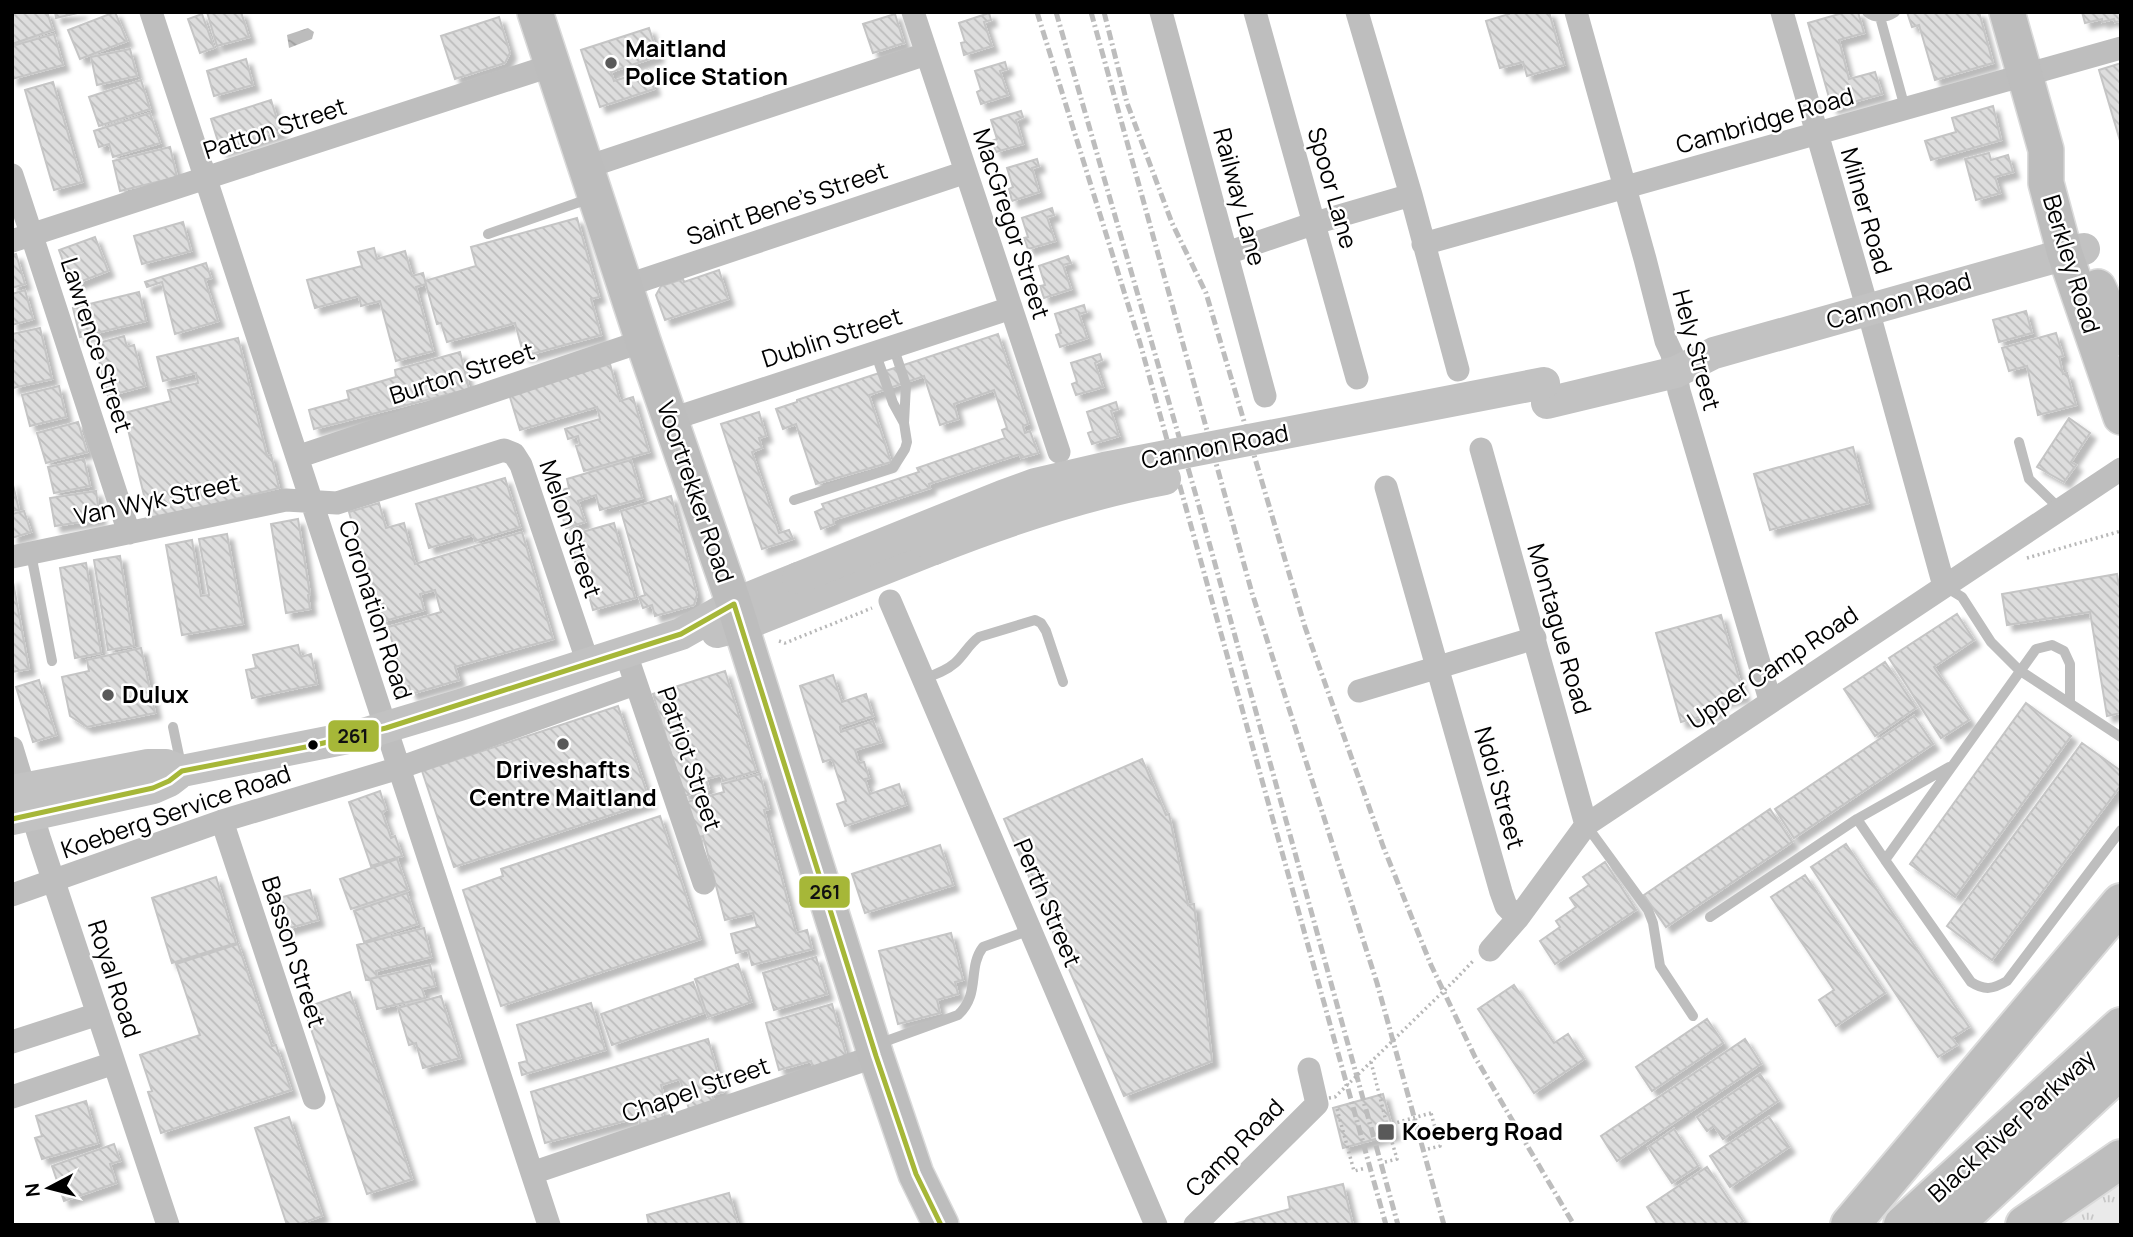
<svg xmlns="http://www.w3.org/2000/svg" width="2133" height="1237" font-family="Manrope,sans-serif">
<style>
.grass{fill:url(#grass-tufts)}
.water{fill:url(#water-waves)}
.building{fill:url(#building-back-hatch);stroke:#c5c5c5;stroke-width:2;filter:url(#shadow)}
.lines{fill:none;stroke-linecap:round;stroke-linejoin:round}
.primary-casing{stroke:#dbdbdb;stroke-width:38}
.highway-casing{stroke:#dbdbdb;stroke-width:42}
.path{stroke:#b8b8b8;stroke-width:3.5;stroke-dasharray:2 3.5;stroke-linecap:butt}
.lane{stroke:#bebebe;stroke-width:10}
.street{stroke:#bebebe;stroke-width:23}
.secondary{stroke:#c2c2c2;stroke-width:32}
.primary{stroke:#bdbdbd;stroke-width:35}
.highway{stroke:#bdbdbd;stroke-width:38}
.rail{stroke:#bdbdbd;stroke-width:5;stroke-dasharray:10 3.5 2 3.5;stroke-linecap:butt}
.path-bridge{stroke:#b8b8b8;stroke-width:3.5;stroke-dasharray:2 3.5;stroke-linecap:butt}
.secondary-bridge{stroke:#c2c2c2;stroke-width:32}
.bus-1-casing{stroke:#fff;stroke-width:10}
.bus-1{stroke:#a6b738;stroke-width:5}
.poi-dot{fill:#595959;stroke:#fff;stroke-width:2.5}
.bus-dot{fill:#000;stroke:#fff;stroke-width:2.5}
.labels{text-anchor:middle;stroke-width:5;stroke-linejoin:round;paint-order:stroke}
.poi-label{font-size:24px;font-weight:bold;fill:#000;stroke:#fff;text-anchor:start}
.street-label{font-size:24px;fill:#000;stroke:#fff}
.line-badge{stroke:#fff;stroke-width:2.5}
.pale-badge-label{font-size:19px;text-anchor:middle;font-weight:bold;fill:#111}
</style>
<defs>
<pattern id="grass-tufts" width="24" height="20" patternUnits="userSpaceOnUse" patternTransform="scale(1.75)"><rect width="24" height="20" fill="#eaeaea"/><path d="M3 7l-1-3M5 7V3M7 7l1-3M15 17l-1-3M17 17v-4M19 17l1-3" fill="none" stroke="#c7c7c7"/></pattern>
<pattern id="water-waves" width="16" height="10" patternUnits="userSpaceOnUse" patternTransform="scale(1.75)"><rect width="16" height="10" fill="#bcbcbc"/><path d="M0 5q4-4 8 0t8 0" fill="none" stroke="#a0a0a0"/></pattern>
<pattern id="building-back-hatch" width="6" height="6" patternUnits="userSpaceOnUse" patternTransform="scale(1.75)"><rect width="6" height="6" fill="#ddd"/><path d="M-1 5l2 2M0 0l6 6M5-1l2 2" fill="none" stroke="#bcbcbc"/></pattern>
<filter id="shadow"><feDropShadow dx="6" dy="6" stdDeviation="2" flood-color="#0004"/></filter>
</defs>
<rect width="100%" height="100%" fill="#fff"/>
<path class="grass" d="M2121,1169v56h-79z"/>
<path class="water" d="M308,28l6,4 -2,7 -23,9 -2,-13z"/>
<path class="building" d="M12,12h35l6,18 -41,14z
M55,12h27l-26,6z
M115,12l12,29 -47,18 -12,-29z
M207,12h34l8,25 -32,9z
M1509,12h40l15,53 -37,11 -4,-14 -23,6 -14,-47 23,-7z
M1846,12h12l6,21 -25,7 10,39 26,-7 7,22 -50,14 -24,-85z
M1907,12h72l14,51 -58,17 -16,-55 -7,2z
M2082,12h39v9l-6,1 -1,-3 -12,3v-3l-17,4z
M989,13l2,7 -7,2 8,24 -28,9 -3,-12 4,-1 -6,-19z
M202,14l12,34 -14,5 -12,-34z
M895,14l9,29 -31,10 -10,-29z
M499,17l11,36 -5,10 -50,16 -14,-43z
M649,28l9,28 -47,16 3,9 34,-11 6,19 -54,18 -19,-57z
M54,34l9,31 -51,14v-33z
M130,49l7,27 -40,9 -6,-28z
M246,59l7,26 -39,11 -7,-25z
M1005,62l2,7 -7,2 8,24 -27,9 -4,-12 4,-2 -6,-19z
M2121,63v81l-22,-74z
M141,80l9,29 -51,17 -10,-29z
M53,82l29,100 -28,8 -29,-100z
M271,100l10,32 -60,19 -10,-32z
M1993,106l8,34 -70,20 -6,-19 31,-9 -4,-14z
M1021,111l2,6 -7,3 7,24 -27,8 -4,-11 5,-2 -6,-19z
M150,113l10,30 -47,14 -4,-13 -10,3 -5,-16z
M170,147l7,30 -57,14 -7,-30z
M1989,153l2,7 17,-5 5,17 -18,5 5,16 -24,7 -11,-41z
M1037,159l2,7 -7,2 7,24 -27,9 -3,-12 4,-2 -6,-19z
M1052,208l2,7 -7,2 8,24 -27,8 -4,-11 4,-1 -6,-19z
M577,218l22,79 -8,2 10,36 -77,21 -9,-33 -68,19 -6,-19 -4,1 -12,-43 51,-15 -5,-19z
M183,222l8,29 -49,13 -8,-28z
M95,237l13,34 -36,14 -13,-35z
M374,248l3,11 28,-8 7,25 11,-3 3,11 -10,3 17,64 -37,10 -16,-60 -19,5 -2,-10 -44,12 -8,-28 55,-14 -4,-14z
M16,254l9,30 -13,4v-33z
M1068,256l3,7 -8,2 8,24 -27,9 -4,-12 5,-1 -6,-19z
M206,263l5,15 -6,2 13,41 -43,13 -13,-52 -15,5 -2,-5z
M719,270l9,29 -63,21 -9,-25 5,-9 22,-7 1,3z
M25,290l8,29 -21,6v-31z
M139,292l7,29 -66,16 -7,-29z
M1084,305l2,7 -7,2 8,24 -27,9 -4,-12 5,-2 -6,-19z
M2026,311l6,22 -33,9 -6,-22z
M40,328l12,51 -39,9 -1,-54z
M2056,333l7,23 -4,1 4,17 4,-1 9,32 -38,10 -11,-49 -18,5 -7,-23z
M998,334l30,90 -5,2 2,7 5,-2 8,22 -17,5 -1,-4 -91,30 1,4 -97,32 1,4 -13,5 -6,-17 9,-4 -2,-4 97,-32 -2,-4 88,-30 -3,-8 5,-2 -13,-38 -40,14 4,15 -18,6 -16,-49 -55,19 22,67 -75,22 -20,-60 -13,5 -7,-20 21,-7v-2z
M124,336l3,11 7,-2 11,41 -37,10 -13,-52z
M238,338l29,118 4,-1 8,33 -129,32 -26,-107 47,-12 -3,-11 30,-7 -2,-10 -33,8 -6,-24z
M460,352l9,37 -155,40 -5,-19 40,-11 -2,-8 49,-14 -1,-7z
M1100,354l2,6 -7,3 8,24 -27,8 -4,-11 5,-2 -6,-19z
M610,364l10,37 13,-4 16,55 -65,19 -8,-25 4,-1 -2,-9 -10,3 -3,-10 35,-10 -3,-12 -77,23 -11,-36z
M59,386l7,31 -36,9 -8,-31z
M1116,402l2,7 -7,2 8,25 -27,8 -4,-11 5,-2 -6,-19z
M759,412l7,24 -7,2 3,10 -10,4 27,81 10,-3 4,9 -31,10 -41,-125z
M2069,418l21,15 -19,29 5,3 -12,17 -27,-15z
M78,422l9,30 -41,11 -9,-30z
M1853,447l15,56 -98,27 -16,-56z
M84,459l6,27 -36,7 -6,-26z
M631,460l11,38 -42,12 -4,-15 -18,6 7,21 -19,6 -11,-36 14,-4 -2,-9z
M505,478l15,49 -45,14 -2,-6 -44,13 -13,-44z
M12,481l7,29 -7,1z
M96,491l4,28 -45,7 -5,-28z
M671,496l26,99 -3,10 -39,11 -3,-11 -9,3 -4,-11 6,-2 -24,-84z
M379,503l7,25 18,-5 11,41 107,-32 31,107 -98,28 4,13 -48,14 -2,-8 -13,4 -5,-18 9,-3 -12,-42 53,-15 -6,-22 -15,4 4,16 -43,12 -32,-110z
M24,511l7,21 -19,6v-24z
M298,519l12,75 -2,1 2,14 -24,4 -15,-89z
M614,523l21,75 -42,12 -12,-43 -4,1 -9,-32z
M227,534l16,90 -61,11 -16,-90 26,-5 9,56 8,-1 -10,-56z
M120,556l14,90 -26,4 -14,-90z
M86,563l15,90 -26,5 -15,-90z
M2117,574l4,24v115l-14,3 -17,-104 -83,13 -5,-31z
M12,577l17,92 -17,3z
M1957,614l17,26 -40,27 35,53 -28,18 -52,-80z
M1721,615l23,81 -26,7 3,8 -40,11 -25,-89z
M298,645l3,12 10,-3 6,30 -65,14 -6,-28 10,-2 -3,-13z
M141,648l14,65 -68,14 -17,-11 -8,-39 27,-6 -2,-11z
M1885,662l31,46 -41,28 -31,-47z
M725,671l31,100 -33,10 -2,-6 -15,4 3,10 -25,7 -31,-102z
M833,675l9,27 24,-8 7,22 -33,11 1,5 32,-11 8,21 -26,8 4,13 5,-1 5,16 -4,1 5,15 29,-10 7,21 -61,21 -8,-22 9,-3 -14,-42 -9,3 -23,-76z
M39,680l17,55 -23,7 -17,-55z
M2026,703l45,33 -116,161 -45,-33z
M618,706l32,96 -196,65 -32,-96z
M1914,716l19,28 -139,94 -19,-29z
M2082,743l39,28v14l-129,175 -45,-34z
M1142,759l24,56 3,-1 19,91 6,-1 18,157 -88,35 -120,-277z
M760,774l9,35 -5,1 32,123 11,-3 5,19 -60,16 -4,-15 -12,3 -5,-19 26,-7 -4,-14 -28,7 -22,-84 -7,2 -9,-36 37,-10 -2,-8z
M380,791l6,19 -4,2 9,26 4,-2 7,20 -31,10 -22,-64z
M1770,809l22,33 -126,85 -22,-32z
M660,816l40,123 -199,67 -38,-116 40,-14 -2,-7z
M1846,844l123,183 -17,11 5,7 -19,12 -127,-190z
M940,845l13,40 -88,28 -13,-39z
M397,859l11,31 -57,19 -11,-30z
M1605,862l31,48 -81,54 -15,-23 20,-14 -4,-6 20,-14 -6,-9 19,-13 -6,-8z
M1805,875l80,118 -49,33 -17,-26 15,-10 -63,-93z
M216,877l20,66 -64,20 -20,-65z
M310,890l8,30 -35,10 -8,-31z
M407,893l10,31 -53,18 -10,-31z
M424,928l7,29 -55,14 1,6 -11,3 -9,-35z
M951,933l12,47 -8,2 3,12 -21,6 3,13 -42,11 -19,-73z
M238,944l34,102 4,-1 15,45 -130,43 -13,-41 4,-1 -12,-36 60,-20 -24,-71z
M816,957l11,37 -53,16 -11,-37z
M738,964l13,38 -43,15 -13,-38z
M430,965l5,21 -13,3 3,9 -48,11 -7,-30z
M693,982l11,31 -92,32 -11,-31z
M1514,985l40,58 14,-9 16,25 -50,34 -56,-84z
M350,992l62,187 -45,15 -63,-186z
M441,996l19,62 -37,10 -7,-25 -7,2 -11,-37z
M591,1003l14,47 -83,25 -3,-12 8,-2 -10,-36z
M832,1004l15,54 -34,9 -2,-6 -32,9 -13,-47z
M1707,1019l16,24 -71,48 -16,-24z
M708,1039l15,53 -11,3 2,6 -25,8 -9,-30 -19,6 3,12 -6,2 5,19 -23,6 -1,-7 -94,26 -14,-51z
M1745,1039l16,25 -144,97 -16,-25z
M1760,1074l18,27 -55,38 -9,-13 -7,5 -10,-14z
M1383,1094l11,40 -51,14 -10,-40z
M86,1101l12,42 -56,16 -7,-21 7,-2 -6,-20z
M289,1117l33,99 -25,9h-10l-32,-97z
M1769,1117l20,30 -59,40 -20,-31z
M1674,1129l24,37 -26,17 -24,-36z
M114,1144l6,17 -10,3 6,19 -52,18 -12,-35z
M1707,1167l36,54 -4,4h-81l-11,-18z
M1343,1184l10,41h-123l60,-16 -2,-12z
M729,1193l9,32h-89l-2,-10z"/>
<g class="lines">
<g class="primary-casing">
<path id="primary" d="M535,12l108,329 91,263 142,452 40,118 25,51
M2007,12l39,138v33l19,71 56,163
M2098,287l23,51"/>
</g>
<g class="highway-casing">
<path id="highway" d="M1850,1225l271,-322
M1903,1225l218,-198
M1953,1225l168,-156
M2025,1225l96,-66"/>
</g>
<path class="path" d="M2027,558l94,-27
M779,641l6,2 87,-35
M1456,979l18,-19
M1371,1062l16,63 5,-1
M1337,1109l17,62 12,-3
M1428,1149l12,-3 -9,-33
M1385,1162l12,-3 -10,-34"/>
<path class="lane" d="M1867,12c9,7 19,6 28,0
M1880,17l25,91
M488,234l103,-36
M875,352l18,51 11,20 2,-38 -13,-39
M2019,442l10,37 31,30
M794,500l99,-32 12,-19 2,-7 -3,-19
M31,554l21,107
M1944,586l18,11 29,45 28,28 102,67
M923,679c11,-4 23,-8 32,-16 9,-8 14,-19 24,-26l56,-17 6,3 5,8 17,51
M2070,702v-38l-6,-13 -12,-6 -16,4 -151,211 86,122c14,9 22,7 36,-1l114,-151
M173,727l8,38
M1586,825l62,85 5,13 7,43 33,50
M1885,860l-28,-41 92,-52
M1710,917l147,-98
M878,1044l80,-29c23,-21 9,-47 25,-68l47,-17"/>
<path class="street" d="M151,12l398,1213
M913,12l146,440
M1161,12l104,384
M1255,12l102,366
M1357,12l54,183 47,175
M1576,12l69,247 21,82 6,13 7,37 91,309
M1782,12l86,298 76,276
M587,167l339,-113
M12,175l117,358
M12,241l541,-176
M1423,244l698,-196
M1227,253l88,-30 96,-28
M625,286l341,-114
M669,420l342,-112
M1481,449l105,376
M297,457l346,-116
M1386,487l115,405 5,14 12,12
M12,557l274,-57 51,3 167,-53 10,4 7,11 67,198
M890,601l266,624
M625,651l79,232
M1359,691l176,-53
M12,748l28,92 128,385
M222,821l92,277
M12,895l210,-74 177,-53 236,-84
M1490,950l28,-32 68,-93 535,-356
M12,1042l86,-28
M12,1097l102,-34
M532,1173l344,-117
M1195,1225l122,-121 -8,-35"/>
<path class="secondary" d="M1547,403l129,-31 38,-19 370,-104
M717,632l24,-6 193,-77
M12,791l136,-26h18l16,6
M12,819l141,-31 16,-7 13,-10 171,-34 107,-32 221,-71 53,-30 64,-26"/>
<use href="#primary" class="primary"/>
<use href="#highway" class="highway"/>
<path class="rail" d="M1037,12l103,331 246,882
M1056,12l143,494 199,719
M1091,12l161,581 125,390 67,242
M1104,12l23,91 45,120 34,70 99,334 78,219 48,119 44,92 99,168"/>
<path class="path-bridge" d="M1329,1098l6,-1 121,-118
M1392,1124l39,-11"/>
<path class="secondary-bridge" d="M934,549c76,-30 151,-55 231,-70
M798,578l204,-82 33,-12 69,-16 440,-85"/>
<g class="bus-1-casing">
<path id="bus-1" d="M12,819l141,-31 16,-7 13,-10 129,-25 75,-18 295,-94 53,-30 142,452 40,118 25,51"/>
</g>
<use href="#bus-1" class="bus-1"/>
</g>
<g class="poi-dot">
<circle cx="611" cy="63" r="7"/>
<circle cx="108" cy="695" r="7"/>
<circle cx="563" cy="744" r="7"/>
<rect x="1377" y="1123" width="18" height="18" rx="3.5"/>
</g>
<circle class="bus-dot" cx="313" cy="745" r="6"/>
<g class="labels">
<g class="poi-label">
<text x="625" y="57">Maitland<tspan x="625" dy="28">Police Station</tspan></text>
<text x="122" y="703">Dulux</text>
<text x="563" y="778" text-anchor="middle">Driveshafts<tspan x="563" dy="28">Centre Maitland</tspan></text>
<text x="1402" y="1140">Koeberg Road</text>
</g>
<g class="street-label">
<text transform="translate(1765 121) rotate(-16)" y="8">Cambridge Road</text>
<text transform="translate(275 129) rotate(-18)" y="8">Patton Street</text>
<text transform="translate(1332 188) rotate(74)" y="8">Spoor Lane</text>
<text transform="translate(1239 197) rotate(75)" y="8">Railway Lane</text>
<text transform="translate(787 204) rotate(-19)" y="8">Saint Bene's Street</text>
<text transform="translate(1866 211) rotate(74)" y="8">Milner Road</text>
<text transform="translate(1011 224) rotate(72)" y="8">MacGregor Street</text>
<text transform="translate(2071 264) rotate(73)" y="8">Berkley Road</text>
<text transform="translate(1899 301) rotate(-16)" y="8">Cannon Road</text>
<text transform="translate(832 338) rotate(-18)" y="8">Dublin Street</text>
<text transform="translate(96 345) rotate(72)" y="8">Lawrence Street</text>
<text transform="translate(1696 350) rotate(75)" y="8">Hely Street</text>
<text transform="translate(462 374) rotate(-18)" y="8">Burton Street</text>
<text transform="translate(1215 447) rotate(-11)" y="8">Cannon Road</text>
<text transform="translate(695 492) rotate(71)" y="8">Voortrekker Road</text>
<text transform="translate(157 500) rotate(-12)" y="8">Van Wyk Street</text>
<text transform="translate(570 529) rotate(71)" y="8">Melon Street</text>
<text transform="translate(375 610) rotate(72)" y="8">Coronation Road</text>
<text transform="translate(1559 629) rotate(74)" y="8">Montague Road</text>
<text transform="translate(1773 668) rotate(-34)" y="8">Upper Camp Road</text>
<text transform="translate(689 759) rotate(71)" y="8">Patriot Street</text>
<text transform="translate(1499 788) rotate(74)" y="8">Ndoi Street</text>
<text transform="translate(176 812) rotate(-19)" y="8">Koeberg Service Road</text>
<text transform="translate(1047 903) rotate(67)" y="8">Perth Street</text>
<text transform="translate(293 952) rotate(72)" y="8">Basson Street</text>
<text transform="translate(114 979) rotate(72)" y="8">Royal Road</text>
<text transform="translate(696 1090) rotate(-19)" y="8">Chapel Street</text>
<text transform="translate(2012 1126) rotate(-42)" y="8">Black River Parkway</text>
<text transform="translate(1235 1148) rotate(-45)" y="8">Camp Road</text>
</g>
</g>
<g class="line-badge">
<rect x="327" y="719" width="53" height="34" rx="7" fill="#a6b738"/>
<rect x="798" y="875" width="53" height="34" rx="7" fill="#a6b738"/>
</g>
<g class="pale-badge-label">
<text x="353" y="743">261</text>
<text x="825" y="899">261</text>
</g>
<rect width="2133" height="1237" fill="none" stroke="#000000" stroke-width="28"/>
<g transform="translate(49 1188) rotate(263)" stroke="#ffffff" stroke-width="5" paint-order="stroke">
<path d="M0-5L12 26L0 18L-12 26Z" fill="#000000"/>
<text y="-10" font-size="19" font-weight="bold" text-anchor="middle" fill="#000000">N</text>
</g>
</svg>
